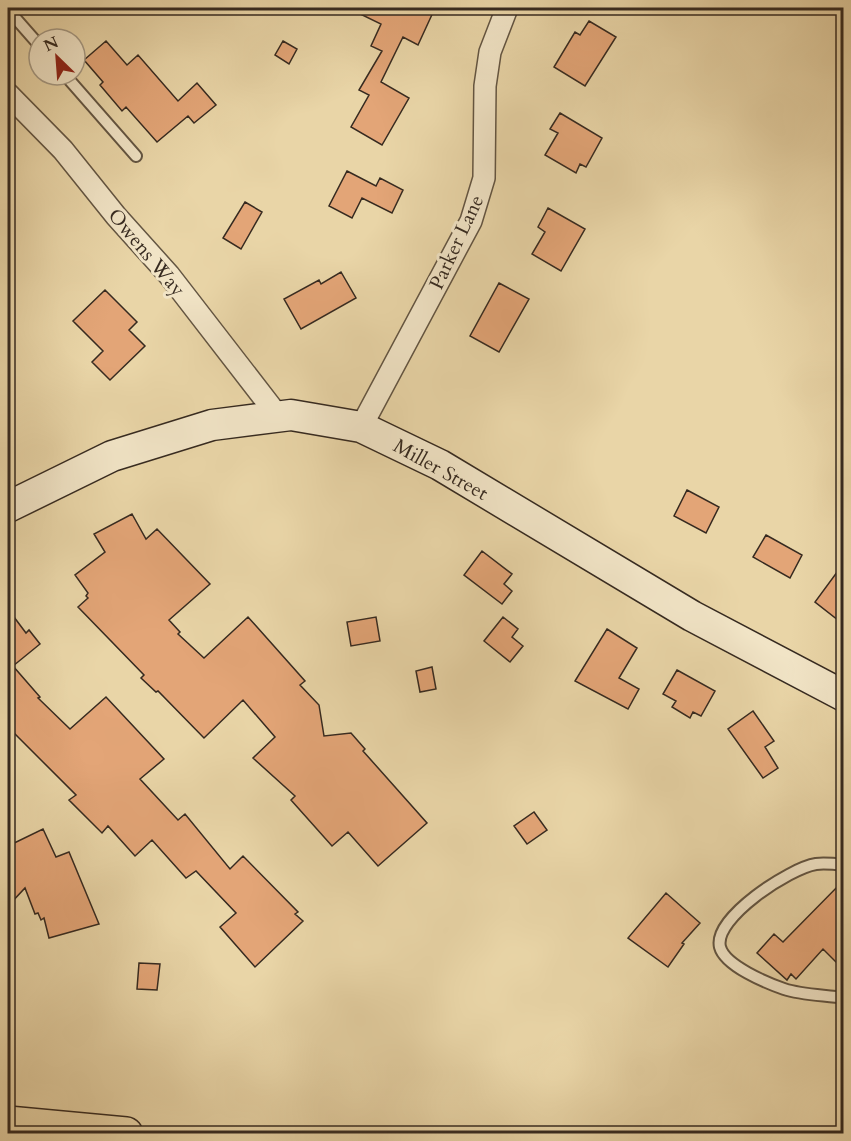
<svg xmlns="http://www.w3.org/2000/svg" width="851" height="1141" font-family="Cardo,serif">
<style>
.building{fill:#e3a577;stroke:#362a20;stroke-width:1.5}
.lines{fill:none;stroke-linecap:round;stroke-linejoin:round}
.lane-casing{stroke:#635542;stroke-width:14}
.street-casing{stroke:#635542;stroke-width:24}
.secondary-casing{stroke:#362a20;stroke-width:33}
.highway-casing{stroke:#362a20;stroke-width:36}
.lane{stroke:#f1e4c6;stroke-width:10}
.street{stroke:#f1e4c6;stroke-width:21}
.secondary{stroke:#f1e4c6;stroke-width:30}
.highway{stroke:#e9d5a7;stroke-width:33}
.labels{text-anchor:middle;stroke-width:6;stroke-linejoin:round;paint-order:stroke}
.street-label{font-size:20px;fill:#362a20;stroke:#f1e4c6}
</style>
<rect width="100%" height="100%" fill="#e9d5a7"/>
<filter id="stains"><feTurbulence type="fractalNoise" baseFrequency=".00333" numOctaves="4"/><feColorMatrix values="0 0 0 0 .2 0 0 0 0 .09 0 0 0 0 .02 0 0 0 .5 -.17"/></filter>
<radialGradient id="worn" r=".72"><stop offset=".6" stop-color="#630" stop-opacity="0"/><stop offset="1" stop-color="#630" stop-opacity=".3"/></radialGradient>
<path class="building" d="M348,8h87l-17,37 -15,-8 -22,45 28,16 -27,47 -31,-18 18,-32 -10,-5 23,-39 -11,-5 10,-22z
M589,21l27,16 -31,49 -31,-19 21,-35 5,3z
M106,41l21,24 11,-10 40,46 19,-18 19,22 -22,18 -6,-7 -31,26 -31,-35 -4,4 -22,-26 3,-3 -19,-22z
M283,41l14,8 -8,15 -14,-9z
M560,113l42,25 -16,29 -6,-3 -4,9 -31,-18 13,-22 -8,-4z
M347,171l29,15 4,-8 23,12 -11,23 -30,-15 -10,20 -23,-12z
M245,202l17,10 -21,37 -18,-11z
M548,208l37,21 -24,42 -29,-17 13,-22 -7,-5z
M341,272l15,26 -55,31 -17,-30 35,-19 2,4z
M499,283l30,16 -30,53 -29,-16z
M105,290l32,32 -8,8 16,16 -35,34 -18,-18 11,-11 -30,-30z
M687,490l32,17 -13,26 -32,-17z
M132,514l14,25 11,-10 53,55 -41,36 11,12 -2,2 26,24 44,-41 57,64 -5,4 19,20 5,31 27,-3 14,16 -2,2 64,72 -49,43 -30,-34 -16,14 -41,-46 4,-4 -42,-38 22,-21 -32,-37 -39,38 -46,-47 -2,1 -15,-14 3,-3 -66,-68 10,-9 -2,-2 2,-3 -13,-18 30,-23 -11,-18z
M766,535l36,20 -12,23 -37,-21z
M482,551l30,23 -8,10 8,7 -10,13 -38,-29z
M843,564v60l-28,-22z
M8,609l18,24 3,-3 11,14 -27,22 27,31 -2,1 32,31 36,-32 58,62 -24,20 38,41 7,-6 45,55 13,-13 55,56 -3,2 8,7 -48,46 -35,-40 16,-14 -40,-42 -10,7 -34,-38 -17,16 -27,-30 -6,7 -33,-33 7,-5 -68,-68z
M376,617l4,24 -29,5 -4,-24z
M503,617l15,12 -6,8 11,9 -13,16 -26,-21z
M607,629l30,19 -18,30 20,11 -11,20 -53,-28z
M432,667l4,22 -16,3 -4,-21z
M677,670l38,21 -14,25 -8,-4 -3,6 -18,-11 4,-6 -13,-7z
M753,711l21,30 -9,6 13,21 -15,10 -35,-49z
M534,812l13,18 -20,14 -13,-18z
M43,829l13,28 13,-5 30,72 -50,14 -5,-20 -3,2 -3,-7 -3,1 -10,-26 -17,18v-60z
M843,881v88l-20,-20 -27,30 -5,-5 -4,6 -30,-27 17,-19 9,8z
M666,893l34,30 -18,20 2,1 -16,23 -40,-29z
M139,963l21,1 -3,26 -20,-1z"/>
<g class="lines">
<g class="lane-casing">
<path id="lane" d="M10,12l29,33
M65,75l71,81
M844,865c-9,-1 -20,-2 -28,-1 -26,4 -103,54 -96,83 5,19 47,36 64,42 18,6 41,6 60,9"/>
</g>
<g class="street-casing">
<path id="street" d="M8,94l55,56 53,66 53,59 109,141
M361,427l110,-206 13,-43 1,-92 5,-34 17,-44"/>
</g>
<g class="secondary-casing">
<path id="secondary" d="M8,507l104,-51 100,-31 79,-10 70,12 79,38 252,151 152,80"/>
</g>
<g class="highway-casing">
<path id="highway" d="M8,1123l118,11"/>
</g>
<use href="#lane" class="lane"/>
<use href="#street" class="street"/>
<use href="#secondary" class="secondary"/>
<use href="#highway" class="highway"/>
</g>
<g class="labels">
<g class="street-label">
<text transform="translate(456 242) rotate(-65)" y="7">Parker Lane</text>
<text transform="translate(147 252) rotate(50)" y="7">Owens Way</text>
<text transform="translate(441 469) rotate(29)" y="7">Miller Street</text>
</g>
</g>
<rect width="851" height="1141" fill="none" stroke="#e9d5a7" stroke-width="30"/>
<rect x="9" y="9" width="833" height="1123" fill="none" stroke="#362a20" stroke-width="3"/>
<rect x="15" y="15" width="821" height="1111" fill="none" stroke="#362a20" stroke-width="1.5"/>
<g transform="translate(57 57) rotate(335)"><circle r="28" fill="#f1e4c6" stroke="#a69a84" stroke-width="1.5"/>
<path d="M0-4.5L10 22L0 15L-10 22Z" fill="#8f2418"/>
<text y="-9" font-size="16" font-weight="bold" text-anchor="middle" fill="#362a20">N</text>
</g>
<rect width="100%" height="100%" filter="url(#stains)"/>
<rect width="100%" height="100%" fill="url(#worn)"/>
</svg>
